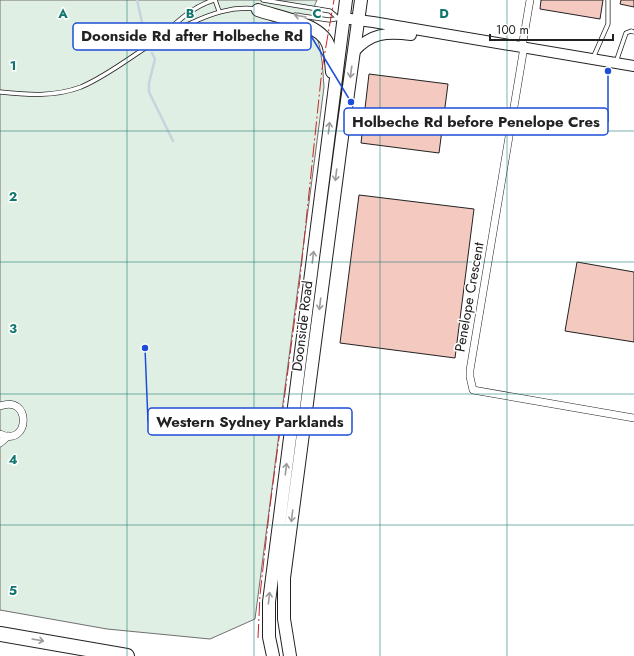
<svg xmlns="http://www.w3.org/2000/svg" width="634" height="656" font-family="Jost,sans-serif">
<style>
.green{fill:#e0efe3;stroke:#6f6f6f}
.lines{fill:none;stroke-linecap:round;stroke-linejoin:round}
.stream{stroke:#c7d3dd;stroke-width:2.5}
.building{fill:#f3c9c0;stroke:#222}
.lane-casing{stroke:#222;stroke-width:5}
.street-casing{stroke:#222;stroke-width:8}
.secondary-casing{stroke:#222;stroke-width:12}
.primary-casing{stroke:#222;stroke-width:14}
.highway-casing{stroke:#222;stroke-width:16}
.lane{stroke:#fff;stroke-width:3.5}
.street{stroke:#fff;stroke-width:7}
.secondary{stroke:#fff;stroke-width:10}
.primary{stroke:#fff;stroke-width:12}
.highway{stroke:#fff;stroke-width:14}
.power{stroke:#c62828;stroke-width:1;stroke-dasharray:14 3 2 3;stroke-linecap:butt}
.oneway{stroke:#9c9c9c}
.grid{fill:none;stroke:#0f766e;stroke-width:1;stroke-opacity:0.55}
.labels{text-anchor:middle;stroke-width:3;stroke-linejoin:round;paint-order:stroke}
.street-label{font-size:14px;fill:#222;stroke:#fff}
.grid-label{font-size:13px;text-anchor:middle;font-weight:bold;fill:#0f766e;stroke:#fff;stroke-width:3;stroke-linejoin:round;paint-order:stroke}
.leader{fill:none;stroke:#1d4ed8;stroke-width:1.5}
.callout-dot{fill:#1d4ed8;stroke:#fff;stroke-width:1.5}
.callout{fill:#fff;stroke:#1d4ed8;stroke-width:1.5}
.callout-label{font-size:15px;text-anchor:middle;font-weight:bold;fill:#222}
</style>
<rect width="100%" height="100%" fill="#fff"/>
<path class="green" d="M0,0h317c-10,19 2,36 4,55 2,10 2,21 3,32l-69,532 -45,20 -103,-10 -107,-19z"/>
<g class="lines">
<path class="stream" d="M137,0l9,40
M152,53l3,6 -6,24v9l24,49"/>
</g>
<path class="building" d="M541,0h62l-3,19 -60,-10z
M621,0h13v7l-14,-3z
M369,74l79,10 -9,69 -78,-10z
M359,195l115,14 -19,149 -115,-15z
M577,262l57,10v70l-69,-11z"/>
<g class="lines">
<g class="lane-casing">
<path id="lane" d="M215,0l4,11
M263,0l67,11 8,7
M295,15l34,5 12,-2
M164,34c15,-14 30,-28 50,-34
M593,58l15,-34v-24
M616,62l10,-29 5,-2 3,1
M0,92c28,3 54,5 81,-5 28,-12 52,-32 78,-48 9,-6 20,-10 30,-15 21,-10 43,-18 67,-15"/>
</g>
<g class="street-casing">
<path id="street" d="M522,47l8,-47
M524,47l-54,323v7l3,13 161,28
M0,406c32,-12 30,42 0,28
M0,443l8,-7"/>
</g>
<g class="secondary-casing">
<path id="secondary" d="M343,18l30,4 261,44
M354,52c16,-19 33,-20 57,-17"/>
</g>
<g class="primary-casing">
<path id="primary" d="M258,10c19,7 62,13 70,34 3,8 3,19 4,28
M273,656l-4,-19v-35l77,-602
M290,656l-6,-37v-41l58,-441 19,-137"/>
</g>
<g class="highway-casing">
<path id="highway" d="M0,634l127,22"/>
</g>
<use href="#lane" class="lane"/>
<use href="#street" class="street"/>
<use href="#secondary" class="secondary"/>
<use href="#primary" class="primary"/>
<use href="#highway" class="highway"/>
<path class="power" d="M258,638l2,-43 9,-81 31,-235 22,-210 12,-69"/>
</g>
<defs><path id="oneway-shaft" d="M-6 0H5M1.5-3L5.5 0L1.5 3" fill="none" stroke-width="1.6" stroke-linecap="round" stroke-linejoin="round"/></defs>
<g class="oneway">
<use href="#oneway-shaft" transform="translate(300 16) rotate(-170)"/>
<use href="#oneway-shaft" transform="translate(351 72) rotate(98)"/>
<use href="#oneway-shaft" transform="translate(329 128) rotate(-83)"/>
<use href="#oneway-shaft" transform="translate(336 175) rotate(97)"/>
<use href="#oneway-shaft" transform="translate(313 257) rotate(-83)"/>
<use href="#oneway-shaft" transform="translate(320 304) rotate(97)"/>
<use href="#oneway-shaft" transform="translate(286 469) rotate(-83)"/>
<use href="#oneway-shaft" transform="translate(292 516) rotate(97)"/>
<use href="#oneway-shaft" transform="translate(269 598) rotate(-84)"/>
<use href="#oneway-shaft" transform="translate(38 640) rotate(10)"/>
</g>
<path class="grid" d="M127,0v656M254,0v656M380,0v656M507,0v656M0,131h634M0,262h634M0,394h634M0,525h634"/>
<g class="labels">
<g class="street-label">
<text transform="translate(469 297) rotate(-80)" y="5">Penelope Crescent</text>
<text transform="translate(302 326) rotate(-83)" y="5">Doonside Road</text>
</g>
</g>
<g class="grid-label">
<text x="63" y="18">A</text>
<text x="190" y="18">B</text>
<text x="317" y="18">C</text>
<text x="444" y="18">D</text>
<text x="13" y="70">1</text>
<text x="13" y="201">2</text>
<text x="13" y="333">3</text>
<text x="13" y="464">4</text>
<text x="13" y="595">5</text>
</g>
<path class="leader" d="M351 102L311 36M608 71L608 122M145 348L148 422"/>
<g class="callout-dot">
<circle cx="351" cy="102" r="4"/>
<circle cx="608" cy="71" r="4"/>
<circle cx="145" cy="348" r="4"/>
</g>
<g class="callout">
<rect x="73" y="23" width="238" height="27" rx="4"/>
<rect x="344" y="108" width="264" height="27" rx="4"/>
<rect x="148" y="408" width="204" height="27" rx="4"/>
</g>
<g class="callout-label">
<text x="192" y="41">Doonside Rd after Holbeche Rd</text>
<text x="476" y="127">Holbeche Rd before Penelope Cres</text>
<text x="250" y="427">Western Sydney Parklands</text>
</g>
<path d="M490 34v6h123v-6" fill="none" stroke="#222222" stroke-width="2"/>
<text x="496" y="34" font-size="12" fill="#222222" stroke="#ffffff" stroke-width="3" paint-order="stroke">100 m</text>
</svg>
